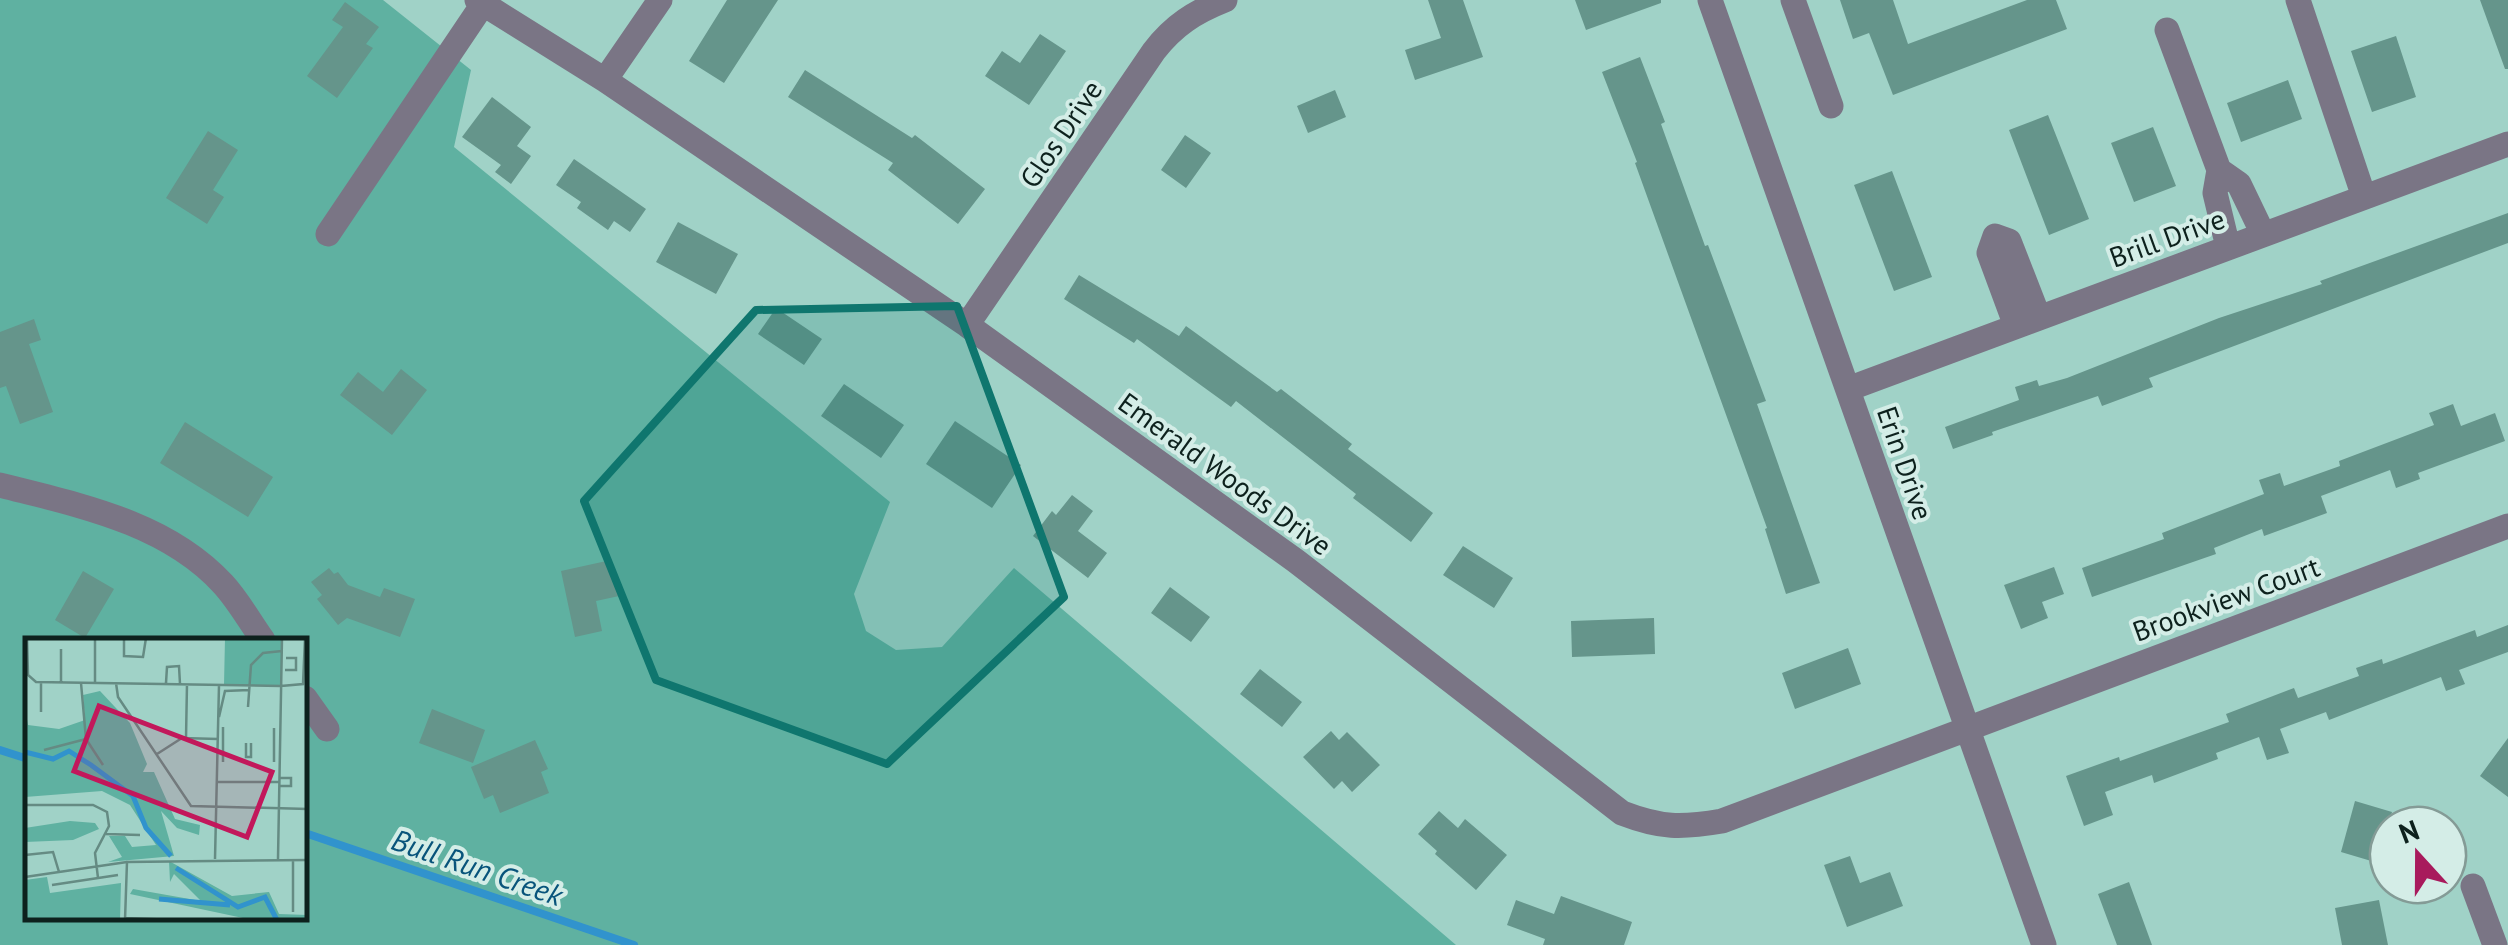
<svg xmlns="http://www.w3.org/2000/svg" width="2508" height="945" font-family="'PT Sans',sans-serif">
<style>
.green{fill:#5fb1a1;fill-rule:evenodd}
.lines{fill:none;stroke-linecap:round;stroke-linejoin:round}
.stream{stroke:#3193cd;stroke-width:8}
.building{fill:#65958b}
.minor{stroke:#7a7585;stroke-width:25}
.marked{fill:#0f766e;fill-opacity:0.2;stroke:#0f766e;stroke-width:8;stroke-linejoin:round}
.labels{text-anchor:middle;stroke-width:8;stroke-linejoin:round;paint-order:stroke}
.street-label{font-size:28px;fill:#0d211d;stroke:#d4ede7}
.water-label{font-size:30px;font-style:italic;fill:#08547b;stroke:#d4ede7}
.inset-river{fill:none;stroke:#3193cd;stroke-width:5}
.inset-road{fill:none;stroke:#658b83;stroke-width:2.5}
.view{fill:#c2185b;fill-opacity:0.15;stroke:#c2185b;stroke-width:5}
.inset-edge{fill:none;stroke:#0d211d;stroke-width:5}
</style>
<rect width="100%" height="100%" fill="#a0d2c7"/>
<path class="green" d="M0,0h383l88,70 -17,77 436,355 -36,92 12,37 30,19 46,-3 72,-79 442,377h-1456zM28,640h277v278h-277z"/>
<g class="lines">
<path class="stream" d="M0,750l28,9
M305,833l329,112"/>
</g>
<path class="building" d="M727,0h51l-54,83 -35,-22z
M1428,0h35l20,57 -68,23 -10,-30 36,-12z
M1575,0h86v3l-75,27z
M1840,0h53l15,44 119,-44h29l11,29 -174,66 -24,-62 -16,6z
M2480,0h28v69h-3z
M345,2l34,25 -13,17 7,4 -36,50 -30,-22 36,-49 -11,-7z
M1040,34l26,17 -37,54 -44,-29 17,-25 18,12z
M2396,36l20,61 -44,15 -21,-61z
M1640,57l25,65 -4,2 44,122 3,-1 58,156 -9,3 63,179 -34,11 -21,-65 2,-1 -132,-365 2,-1 -35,-90z
M805,70l107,68 3,-3 70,54 -27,35 -70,-54 5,-7 -105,-66z
M2288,80l14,39 -61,23 -14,-39z
M1335,90l11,27 -38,16 -11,-27z
M492,97l39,30 -14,19 14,10 -20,28 -16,-12 6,-7 -39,-28z
M2048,115l41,104 -40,16 -40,-105z
M2153,127l23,59 -42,16 -23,-59z
M208,131l30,19 -25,40 11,7 -17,27 -41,-26z
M1185,135l26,18 -25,35 -25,-18z
M574,159l72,50 -16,23 -16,-11 -6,9 -31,-22 4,-6 -25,-17z
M1892,171l40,106 -38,14 -40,-106z
M2508,213v30l-359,135 4,9 -51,19 -4,-10 -106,36 1,3 -40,14 -8,-22 74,-27 -4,-13 22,-7 2,6 28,-8 152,-60 103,-34 -2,-3z
M678,222l60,32 -22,40 -60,-32z
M1079,275l100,61 7,-10 91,66 4,-3 71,55 -4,5 85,64 -22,29 -58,-44 3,-4 -120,-93 -5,6 -94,-68 -3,4 -70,-44z
M776,308l46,31 -18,26 -46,-31z
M34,319l7,21 -12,4 24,68 -33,12 -14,-38 -6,2v-56z
M401,369l26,21 -35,45 -52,-40 18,-23 25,20z
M844,384l60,41 -23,33 -60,-42z
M2453,404l8,22 34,-13 10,28 -87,32 2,6 -24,9 -6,-18 -69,26 6,17 -63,23 -2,-7 -48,19 2,6 -124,43 -10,-29 82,-29 -2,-6 102,-39 -5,-14 21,-7 4,13 56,-20 -1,-5 95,-36 -5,-12z
M955,421l66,44 -29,43 -66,-44z
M185,422l88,55 -25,40 -88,-54z
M1072,495l21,16 -15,20 29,22 -19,25 -55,-42 19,-25 4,4z
M1463,546l50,32 -19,30 -51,-33z
M611,560l8,36 -23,5 6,30 -27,6 -14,-66z
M2054,567l10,27 -22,8 6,16 -27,11 -17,-44z
M329,568l5,6 4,-2 10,13 32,12 4,-9 31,11 -15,38 -53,-19 -9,7 -21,-26 5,-4 -11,-13z
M83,571l31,18 -29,49 -30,-18z
M1170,587l40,30 -19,25 -40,-29z
M1654,618l1,36 -83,3 -1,-36z
M2508,625v27l-49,18 6,14 -19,7 -5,-14 -112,43 -3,-8 -46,17 9,24 -22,7 -8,-23 -43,16 2,6 -64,24 -2,-8 -47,17 8,23 -29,11 -18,-50 53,-19 1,4 109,-39 -3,-8 68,-26 4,10 61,-22 -3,-8 26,-9 1,5 92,-34 2,7z
M1848,648l13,36 -66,25 -13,-36z
M1260,669l42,33 -20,25 -42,-33z
M432,709l53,21 -12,33 -54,-20z
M1331,731l8,9 8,-8 33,33 -28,27 -10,-11 -8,8 -31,-32z
M2508,738v59l-28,-21z
M535,740l13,29 -7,3 8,21 -49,20 -7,-18 -9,4 -13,-32z
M2355,801l37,11 -14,51 -37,-11z
M1439,811l19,17 7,-9 42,36 -31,35 -41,-36 2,-3 -19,-17z
M1850,856l10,27 30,-11 13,34 -56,21 -23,-62z
M2129,882l23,63h-35l-19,-51z
M1561,896l71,26 -8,23h-81l2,-6 -38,-14 9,-25 38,14z
M2379,900l9,45h-46l-7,-37z"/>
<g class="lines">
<path class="minor" d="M477,0l128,80 362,245 329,236 326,252c39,15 59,15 100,8l786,-295
M1710,0l334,945
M1793,0l38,106
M2298,0l66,197
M2167,30l52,140 -4,23 13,54
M605,80l55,-80
M2219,170l20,14 24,50
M328,234l155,-230
M967,325l187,-274c20,-26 41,-39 71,-51
M2016,326l-27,-73 6,-17 14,5 30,77
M1848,389l660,-245
M0,485c78,20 166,37 223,99 15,16 27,38 40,56
M305,698l22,31
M2473,886l22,59"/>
</g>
<path class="marked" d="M957,306l107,291 -177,167 -231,-84 -72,-179 172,-191z"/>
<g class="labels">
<g class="street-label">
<text transform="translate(1061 134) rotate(-56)" y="10">Glos Drive</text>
<text transform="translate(2167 238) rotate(-20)" y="10">Brill Drive</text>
<text transform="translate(1905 463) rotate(71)" y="10">Erin Drive</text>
<text transform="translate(1225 474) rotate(36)" y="10">Emerald Woods Drive</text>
<text transform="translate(2226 599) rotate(-20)" y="10">Brookview Court</text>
</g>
<g class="water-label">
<text transform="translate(477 868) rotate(19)" y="10">Bull Run Creek</text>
</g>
</g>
<g transform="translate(25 638)">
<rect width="282" height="282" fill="#a0d2c7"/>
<path d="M200,0h57l-1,48 -57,-1zM75,53l30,32 17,41 -4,8h11l21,47 25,6 -1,10 -22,-7 -16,-17 13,45 -66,6 14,-5 -13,-21h16l7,11 24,-2 -26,-40 -28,-14 -77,6v-89l3,17 31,4 26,-9 -2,-25zM45,183l25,2 4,6 -26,11 -48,2v-14zM144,223l63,35 37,-4 10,22 28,1v5l-64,-2 -113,-24 3,-5 68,12 -27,-27 -4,8zM22,239l3,16 71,-10 -1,37h-95v-40z" fill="#5fb1a1"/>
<path class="inset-river" d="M0,114l28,7 16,-8 22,14 42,31 13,32 25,28M151,230l62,39 27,-10 12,23M134,261l71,6"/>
<path class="inset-road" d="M2,0l1,37 8,7 245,4 22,-2 2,-46M99,0v18l19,1 3,-19M260,32h11v-12h-10M36,44v-33M70,44v-44M56,45l5,56 17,26M91,45l2,14 73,109 117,3M141,45l1,-16 12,-1 1,18M16,69v5v-30M223,69l3,-42 12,-12 19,-2M194,79l6,-26 24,-1M161,100l1,-54M221,105v14h5v-14M19,112l42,-11M132,116l25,-16 36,1M198,124v-35M249,124v-34M192,144h62M254,148h12v-8h-12M1,167h67l14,7 2,14 -14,27 3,25M81,196l34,1M0,217l28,-3 6,20M190,221l4,-174M253,221l4,-221M0,239l102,-15M27,247l66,-10M268,274v-53M100,280l51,2M100,282l2,-58 181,-2"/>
<path class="view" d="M74,68l173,66 -25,65 -173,-66z"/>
<rect width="282" height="282" class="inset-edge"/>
</g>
<g transform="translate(2418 855) rotate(339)"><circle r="48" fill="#d4ede7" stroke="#849b96" stroke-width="2.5"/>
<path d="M0-8L18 38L0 25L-18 38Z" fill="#a81a5c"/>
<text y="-15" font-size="28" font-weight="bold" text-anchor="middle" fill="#0d211d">N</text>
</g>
</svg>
